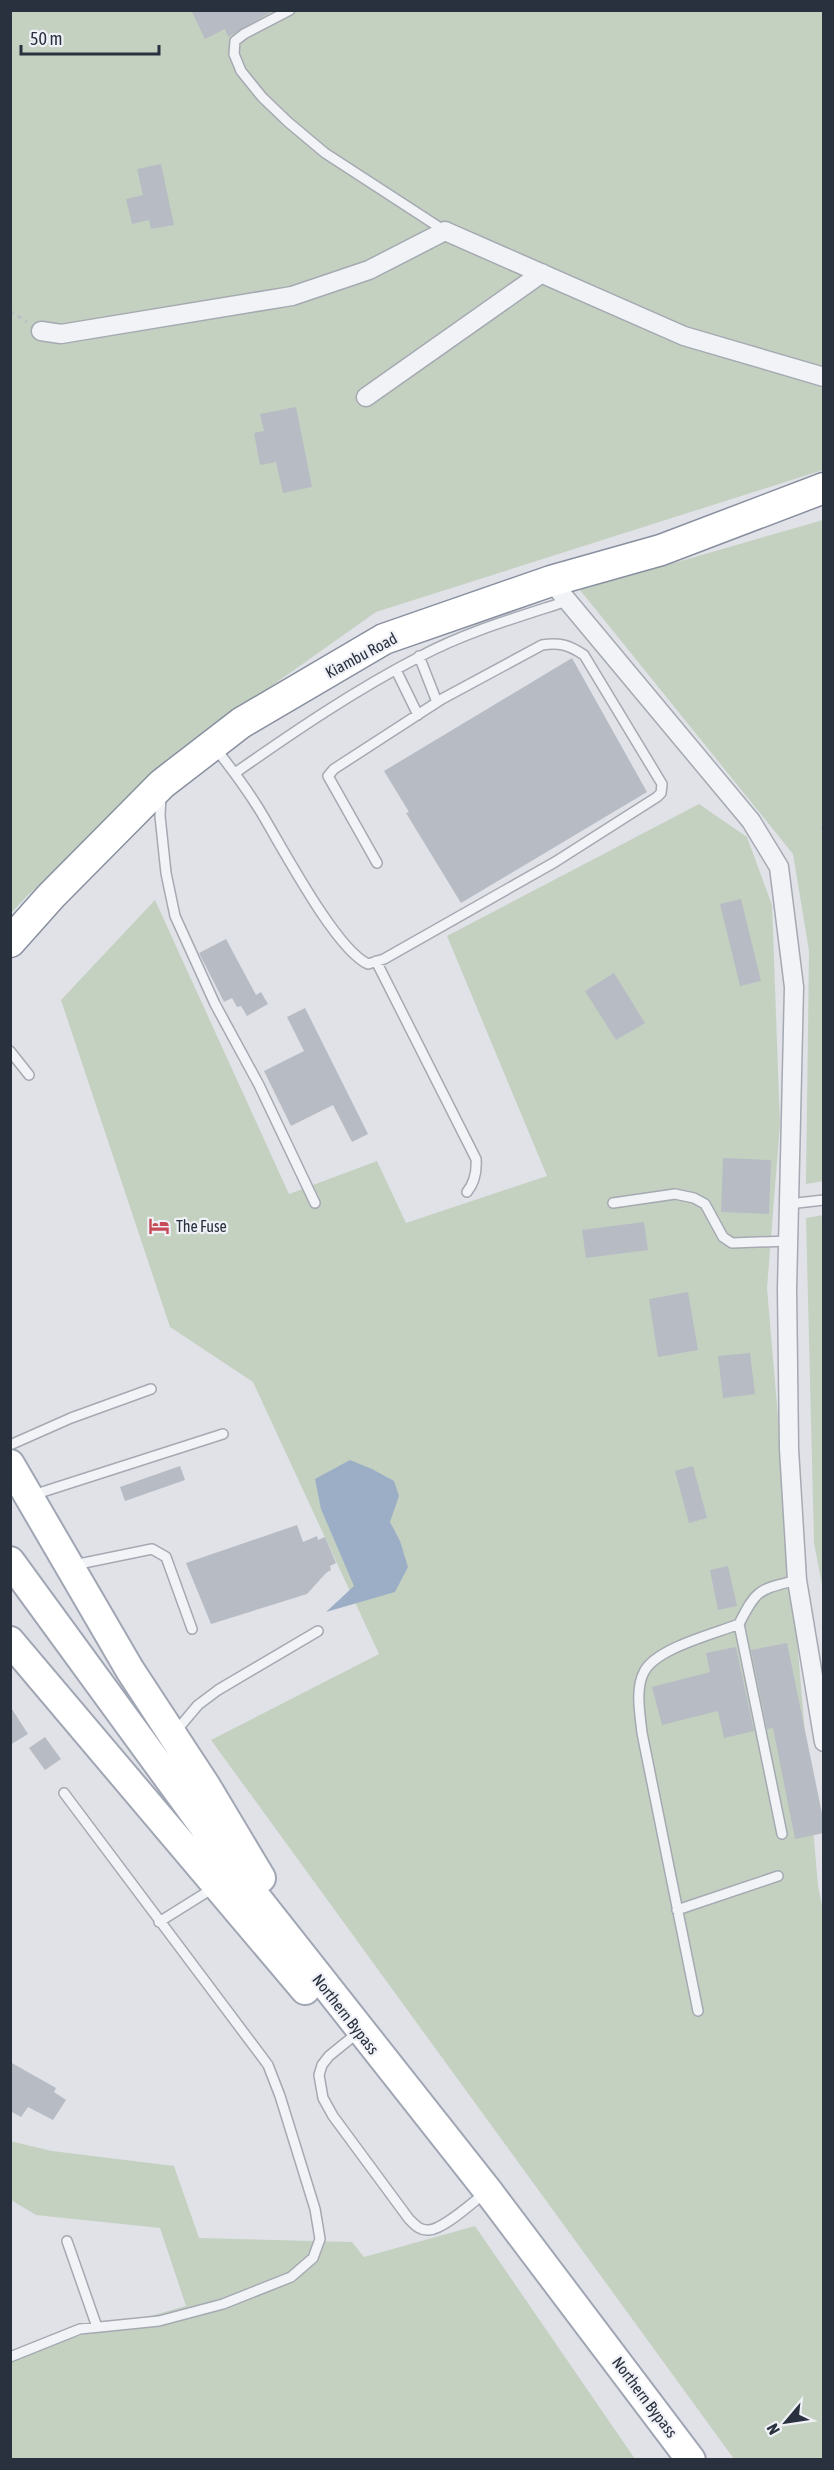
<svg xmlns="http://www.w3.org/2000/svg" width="834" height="2470" font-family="'Asap Condensed',sans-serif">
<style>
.green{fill:#c4d1c1}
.water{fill:#9caec6}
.building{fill:#b7bbc4}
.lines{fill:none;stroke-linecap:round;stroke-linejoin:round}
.service-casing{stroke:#a5a9b2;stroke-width:12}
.minor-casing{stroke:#a5a9b2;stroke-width:21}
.primary-casing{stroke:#a0a6b3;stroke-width:32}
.trunk-casing{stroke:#888f9e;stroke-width:33}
.path{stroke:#bec0c6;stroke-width:3;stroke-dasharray:4.5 4.5;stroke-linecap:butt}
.service{stroke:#f2f3f6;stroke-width:9}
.minor{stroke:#f2f3f6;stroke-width:18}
.primary{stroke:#fff;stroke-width:28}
.trunk{stroke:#fff;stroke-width:30}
.labels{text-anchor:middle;stroke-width:4.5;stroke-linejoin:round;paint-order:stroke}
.street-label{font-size:16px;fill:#29303e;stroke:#eff1f6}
.poi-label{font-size:16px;fill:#29303e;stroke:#eff1f6;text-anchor:start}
</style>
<rect width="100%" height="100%" fill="#e0e2e8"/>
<path class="green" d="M11,11h812v459l-447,142 -113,80 -235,203 -17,18z
M823,520l1,661 -18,3 3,-233 -16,-97 -213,-264z
M699,804l48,33 25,68 8,219 -13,164 51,598 6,28 -1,545h-89l-523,-719 168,-86 -126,-272 -83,-55 -109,-327 94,-100 134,294 88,-33 29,62 141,-47 -100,-240z
M823,1215h1l-1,375 -9,-47 -8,-325z
M10,2141l42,10 122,15 25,72 153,4 12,15 111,-31 160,233h-624v-104l175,-49 -26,-78 -124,-13 -25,-15z"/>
<path class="water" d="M350,1460l22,9 22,12 5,15 -9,26 10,19 8,26 -13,25 -69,20 28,-26 -33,-77 -6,-30z"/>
<path class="building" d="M191,10h83l-46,27 -3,-8 -20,10z
M161,164l13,61 -23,4 -2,-9 -17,4 -6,-25 17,-4 -6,-26z
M296,407l16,80 -29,6 -7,-31 -16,3 -6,-32 10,-2 -4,-17z
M572,658l75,134 -186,111 -55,-90 3,-1 -25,-41z
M741,899l20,82 -21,5 -20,-82z
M226,939l30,56 5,-3 7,12 -21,12 -6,-10 -4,1 -5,-9 -8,4 -25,-49z
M614,973l31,50 -29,17 -31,-49z
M305,1008l63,126 -16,8 -19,-37 -42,21 -27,-55 40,-20 -17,-34z
M723,1158l48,2 -2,54 -48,-2z
M644,1222l4,28 -62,8 -4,-28z
M688,1292l10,58 -40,7 -9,-58z
M750,1353l5,41 -32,4 -5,-42z
M180,1466l5,14 -60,21 -5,-14z
M693,1466l14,52 -18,5 -14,-52z
M297,1525l6,17 14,-6 1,4 7,-3 11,26 -6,3 1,4 -5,3 -19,21 -96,30 -25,-61z
M728,1566l9,40 -19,4 -8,-40z
M787,1643l37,180v10l-29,6 -22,-111 -6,1 -16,-79z
M736,1647l18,84 -30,7 -6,-27 -56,14 -10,-38 58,-15 -4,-19z
M10,1706l18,28 -18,11z
M45,1737l16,22 -16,11 -16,-22z
M10,2062l46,26 -2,4 12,8 -13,20 -25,-13 -7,10 -11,-6z"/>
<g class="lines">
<g class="service-casing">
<path id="service" d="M290,10l-46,24 -9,7 -1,13 7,17 21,26 26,25 37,31 120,78
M419,656l18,46
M396,670l22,45
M216,749c15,19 30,39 43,60 22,36 76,140 109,155l16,-5 171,-97 102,-65 4,-4 1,-9 -78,-129c-15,-10 -25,-13 -42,-10l-100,54 -108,70 -6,7 49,87
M235,773c60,-42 120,-83 186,-117 45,-24 97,-39 146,-55
M161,795l-1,21 6,57 9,43 40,88 44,81 56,118
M376,961l100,198c1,13 -1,23 -9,33
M10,1051l19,24
M613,1203l62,-9 19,4 11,6 18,33 9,6 56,-2
M788,1204l36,-4
M10,1445l61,-27 80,-29
M33,1495l190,-61
M74,1565l78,-16 14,8 26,72
M739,1624l43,210
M176,1731l22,-26 20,-15 100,-59
M677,1910l101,-34
M159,1922l56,-35
M698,2011l-56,-278c-2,-19 -7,-44 2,-61 12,-24 70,-38 95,-48 18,-36 20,-34 58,-44
M350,2039l-21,17 -7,9 -3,10 4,23 10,18 76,103c6,6 11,12 20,11 15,-1 44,-28 56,-37
M67,2241l30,86
M10,2357l70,-28 79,-8 64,-17 68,-27 22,-19 7,-19 -5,-30 -35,-113 -12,-31 -204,-272"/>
</g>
<g class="minor-casing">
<path id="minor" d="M41,331l20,3 231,-38 77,-26 76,-39 239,105 140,41
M366,397l176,-124
M551,581l200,240 28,46 15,120 -7,302 2,160 8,131 27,162"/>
</g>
<g class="primary-casing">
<path id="primary" d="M10,1464l120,206 76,116 55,92
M10,1561l235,322 243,308 203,269
M10,1641l295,349"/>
</g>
<g class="trunk-casing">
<path id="trunk" d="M10,942l41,-46 111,-112 79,-61 143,-84 167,-58 110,-31 163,-62"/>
</g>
<path class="path" d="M10,311l17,11
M822,830l2,-6"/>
<use href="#service" class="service"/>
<use href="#minor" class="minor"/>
<use href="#primary" class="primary"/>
<use href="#trunk" class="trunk"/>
</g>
<defs>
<g id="hotel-bare" transform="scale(1.62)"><path d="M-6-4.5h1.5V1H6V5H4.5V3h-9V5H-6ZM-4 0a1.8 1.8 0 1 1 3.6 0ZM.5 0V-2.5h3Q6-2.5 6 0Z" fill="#c74b56" stroke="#eff1f6" stroke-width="2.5" paint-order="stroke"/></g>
</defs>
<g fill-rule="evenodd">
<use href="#hotel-bare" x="159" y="1226"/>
</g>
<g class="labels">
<g class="street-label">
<text transform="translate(361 655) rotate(-28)" y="6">Kiambu Road</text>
<text transform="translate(346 2014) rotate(52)" y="6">Northern Bypass</text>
<text transform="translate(645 2397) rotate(53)" y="6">Northern Bypass</text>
</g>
<g class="poi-label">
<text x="176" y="1232">The Fuse</text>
</g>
</g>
<rect width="834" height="2470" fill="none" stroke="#29303e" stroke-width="24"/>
<g transform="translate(786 2422) rotate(241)" stroke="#eff1f6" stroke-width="4.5" paint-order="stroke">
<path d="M0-4.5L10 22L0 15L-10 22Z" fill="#29303e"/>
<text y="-9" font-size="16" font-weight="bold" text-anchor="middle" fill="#29303e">N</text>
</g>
<path d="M21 45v9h138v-9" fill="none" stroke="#29303e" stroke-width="3"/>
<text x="30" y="45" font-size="18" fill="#29303e" stroke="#eff1f6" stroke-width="4.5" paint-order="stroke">50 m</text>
</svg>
